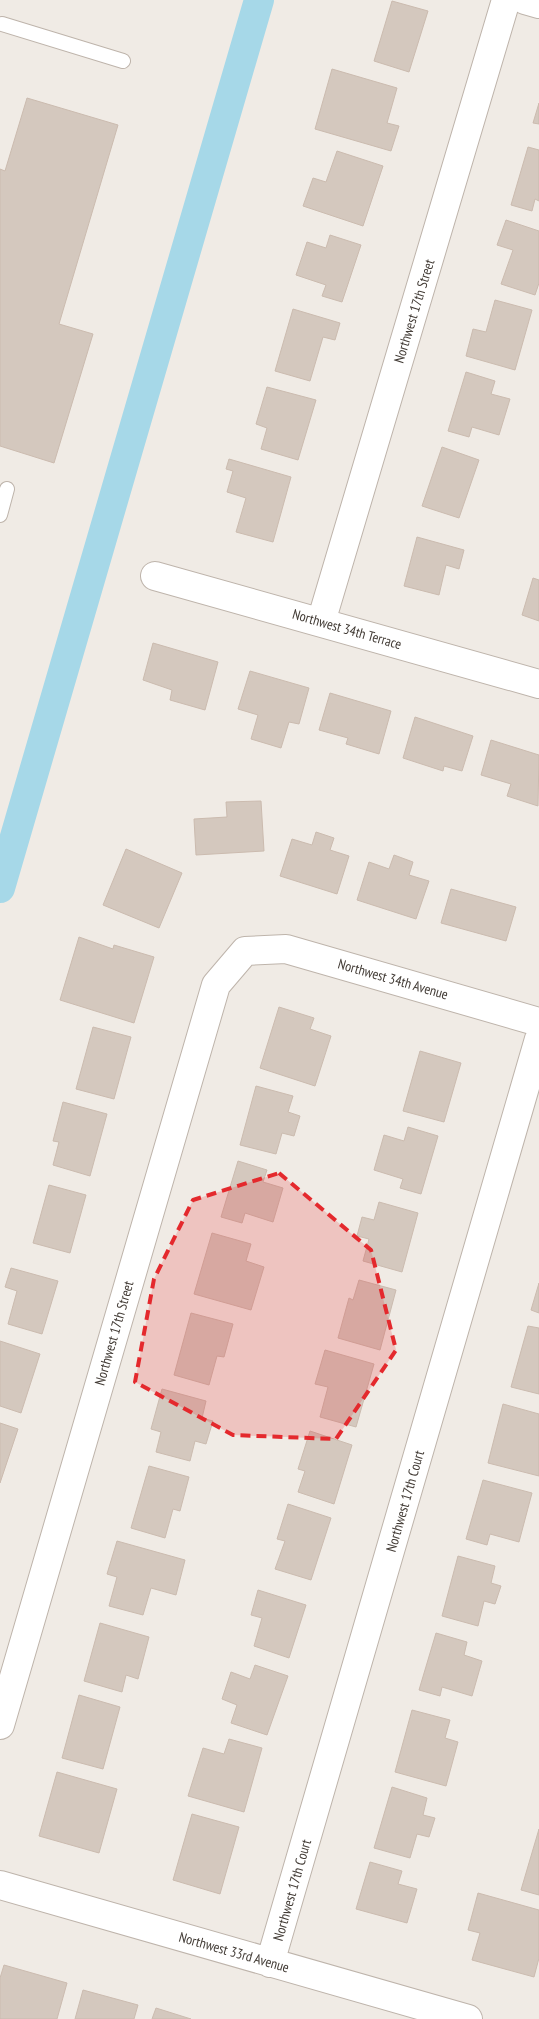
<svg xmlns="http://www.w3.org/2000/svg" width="539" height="2019" font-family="'PT Sans Narrow',sans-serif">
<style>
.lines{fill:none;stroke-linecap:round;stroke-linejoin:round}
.canal{stroke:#a6d8e8;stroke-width:30}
.building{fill:#d4c8be;stroke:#cbbbaf}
.lane-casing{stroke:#beb4ab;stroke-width:16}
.street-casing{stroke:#beb4ab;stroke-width:30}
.lane{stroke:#fff;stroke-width:14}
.street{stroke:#fff;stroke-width:28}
.marked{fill:#e4292d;fill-opacity:0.2;stroke:#e4292d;stroke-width:4;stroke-dasharray:10 6;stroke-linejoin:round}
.labels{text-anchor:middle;stroke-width:4;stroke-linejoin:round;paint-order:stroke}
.street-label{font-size:14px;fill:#423b35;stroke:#fff}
</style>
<rect width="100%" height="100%" fill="#f0ebe5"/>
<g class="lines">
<path class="canal" d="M0,888l259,-888"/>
</g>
<path class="building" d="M392,1l36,10 -19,61 -35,-11z
M332,69l65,19 -10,35 12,3 -8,25 -76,-22z
M27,98l91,27 -59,199 34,10 -39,129 -54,-17v-277l5,2z
M539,103v21l-6,-1z
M528,147l11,3v51l-4,-2 -3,12 -21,-6z
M337,151l46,15 -20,60 -60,-20 10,-28 13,4z
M506,220l33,11v52l-4,12 -34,-11 12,-34 -16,-5z
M330,235l31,10 -19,57 -20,-6 4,-11 -30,-10 11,-33 19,6z
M495,300l37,10 -17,60 -49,-14 7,-27 13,3z
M293,309l47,14 -5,17 -12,-3 -13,44 -35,-10z
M466,372l29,9 -4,13 19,5 -11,36 -27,-8 -3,10 -21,-6z
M267,387l49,13 -18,60 -37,-11 6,-21 -11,-4z
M442,447l37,13 -20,58 -37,-12z
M229,459l62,18 -18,65 -37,-10 10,-34 -19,-6 6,-21 -7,-2z
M417,537l47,13 -5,19 -13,-4 -7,30 -35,-9z
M533,578l6,2v41l-17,-6z
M153,643l65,19 -13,48 -35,-10 2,-10 -29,-10z
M250,671l59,17 -10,36 -10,-2 -8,26 -30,-9 7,-24 -20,-6z
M330,693l61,18 -12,43 -33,-10 2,-6 -29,-8z
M415,717l58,19 -11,35 -18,-5 -1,5 -40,-13z
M491,740l48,15 -1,51 -31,-10 4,-12 -30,-9z
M261,801l3,50 -68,4 -2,-36 33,-2 -1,-15z
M316,832l18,6 -4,12 19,6 -12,38 -57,-18 12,-37 20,6z
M126,849l56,24 -23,55 -56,-23z
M394,855l19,7 -4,13 20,6 -13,38 -59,-19 12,-38 20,7z
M451,889l65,18 -10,34 -65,-18z
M79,937l34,12 1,-4 40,12 -20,66 -74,-23z
M279,1007l35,11 -4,11 21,7 -16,50 -55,-18z
M93,1027l38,10 -17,62 -38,-10z
M420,1051l41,12 -17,59 -41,-11z
M256,1086l37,10 -5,16 12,4 -6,20 -12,-3 -6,21 -36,-9z
M63,1102l44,12 -17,62 -37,-11 6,-23 -6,-1z
M408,1127l30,9 -17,58 -21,-6 3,-9 -29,-9 10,-35 20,6z
M238,1161l29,9 -4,12 20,6 -10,34 -28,-9 -3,10 -21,-6z
M49,1185l37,10 -16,58 -37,-10z
M379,1202l39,11 -16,59 -39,-11 6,-22 -12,-3 5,-19 12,3z
M212,1233l39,11 -5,17 18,6 -13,43 -57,-16z
M11,1268l47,13 -16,53 -34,-10 9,-33 -12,-4z
M359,1280l37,10 -16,60 -42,-12 11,-40 4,2z
M539,1283v30l-8,-3z
M191,1313l42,11 -9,33 -7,-1 -8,29 -35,-10z
M528,1326l11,2v66l-28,-7z
M0,1341l40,13 -19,59 -21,-7z
M325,1350l49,14 -18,63 -36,-10 8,-30 -13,-3z
M162,1389l44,12 -4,17 11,3 -7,23 -11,-3 -5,20 -34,-9 5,-20 -10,-3z
M503,1404l36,10v62l-51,-13z
M0,1423l18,6 -18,54z
M310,1431l42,14 -18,59 -36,-12 7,-21 -7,-2z
M149,1466l40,11 -9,34 -7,-2 -8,29 -34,-10z
M483,1480l49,13 -13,49 -29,-8 -3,11 -21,-6z
M288,1504l43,14 -20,62 -36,-11 10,-28 -8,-2z
M117,1541l68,19 -9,35 -25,-7 -8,27 -34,-9 8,-29 -10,-3z
M458,1556l37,10 -4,17 10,3 -6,18 -11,-3 -6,25 -36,-10z
M258,1590l48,15 -17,53 -35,-12 8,-28 -11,-3z
M100,1623l49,14 -11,42 -12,-4 -4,17 -38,-11z
M436,1633l31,9 -3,13 18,6 -10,35 -30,-9 -2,9 -21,-6z
M255,1665l33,11 -21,59 -36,-12 6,-18 -15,-6 9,-27 19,7z
M79,1695l41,12 -17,62 -41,-11z
M412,1710l38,10 -5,18 13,4 -12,44 -51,-14z
M229,1739l33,9 -18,64 -56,-16 15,-48 21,6z
M57,1772l60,17 -18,64 -60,-17z
M392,1787l35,11 -4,17 12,3 -6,19 -12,-3 -7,24 -36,-10z
M192,1814l47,13 -19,67 -47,-14z
M539,1829v66l-18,-5z
M370,1862l32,9 -4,13 19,5 -10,34 -51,-14z
M478,1893l61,17v48l-5,19 -62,-17 8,-27 -12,-3z
M4,1965l63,18 -10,36h-57v-41z
M83,1990l55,15 -4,14h-59z
M156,2008l35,11h-39z"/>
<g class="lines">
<g class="lane-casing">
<path id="lane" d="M2,24l121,37
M0,515l7,-26"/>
</g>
<g class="street-casing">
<path id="street" d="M525,0l14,4
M155,576l384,108
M321,622l185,-622
M0,1725l216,-740 29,-34 41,-2 253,73
M0,1885l468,134
M270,1963l269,-924"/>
</g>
<use href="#lane" class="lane"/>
<use href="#street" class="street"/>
</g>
<path class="marked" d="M279,1173l92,77 25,100 -60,89 -103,-4 -98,-53 19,-103 39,-79z"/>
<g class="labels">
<g class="street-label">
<text transform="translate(414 311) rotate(-73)" y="5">Northwest 17th Street</text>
<text transform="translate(347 629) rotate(16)" y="5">Northwest 34th Terrace</text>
<text transform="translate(393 979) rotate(16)" y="5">Northwest 34th Avenue</text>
<text transform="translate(114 1333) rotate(-74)" y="5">Northwest 17th Street</text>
<text transform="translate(405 1501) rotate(-74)" y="5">Northwest 17th Court</text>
<text transform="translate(292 1890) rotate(-74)" y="5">Northwest 17th Court</text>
<text transform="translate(234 1952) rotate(16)" y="5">Northwest 33rd Avenue</text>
</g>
</g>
</svg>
